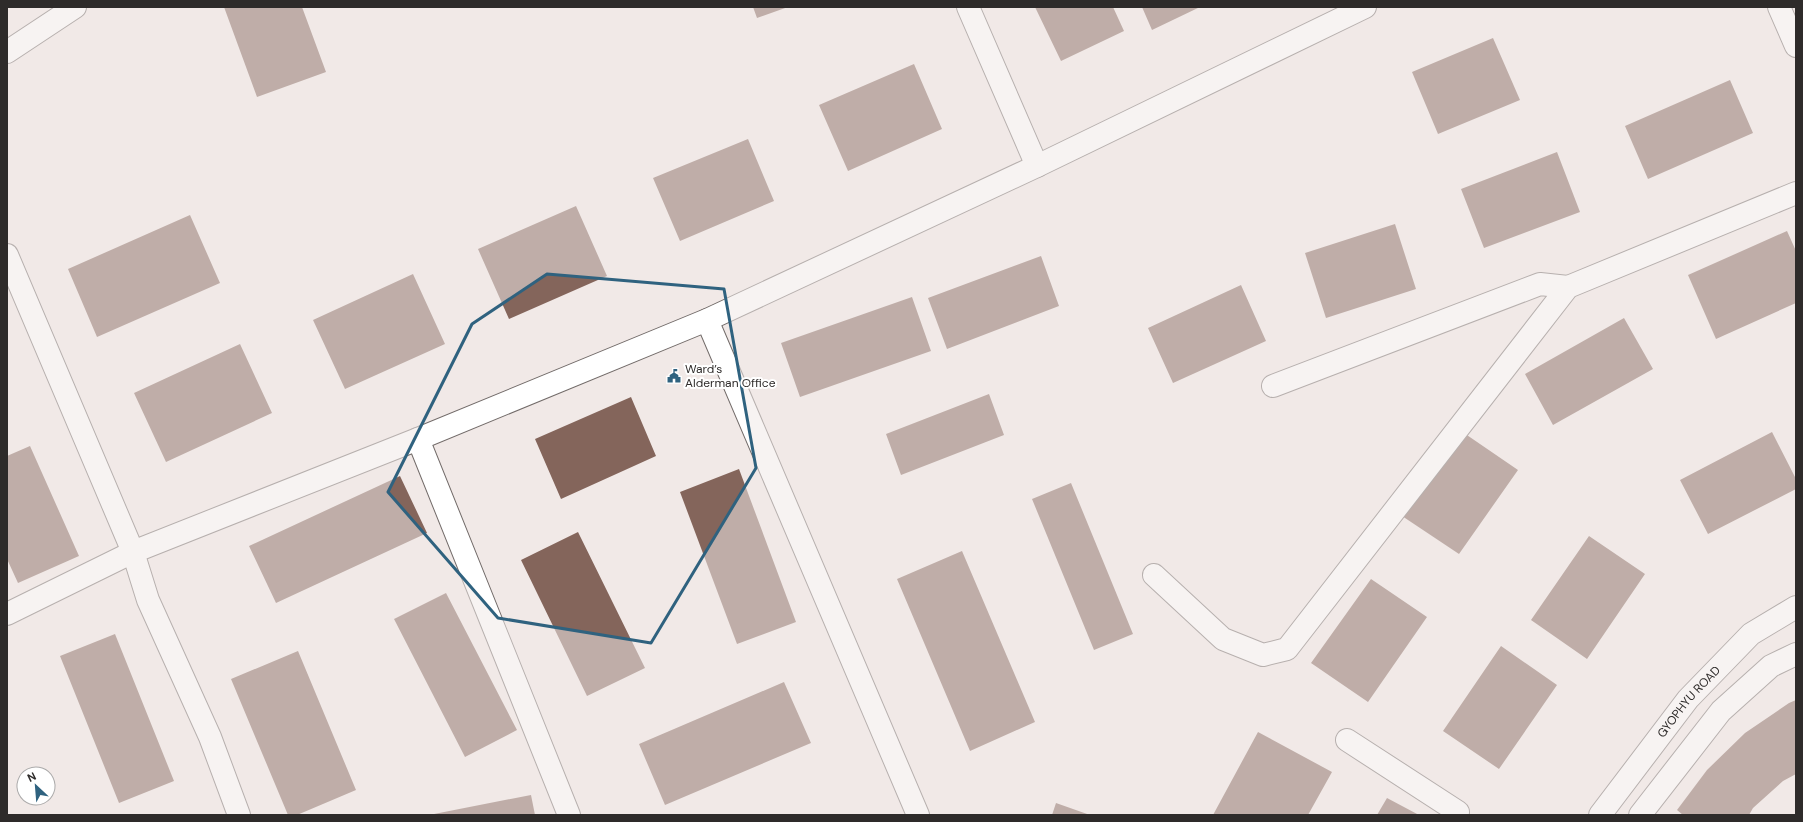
<svg xmlns="http://www.w3.org/2000/svg" width="1803" height="822" font-family="'DM Sans',sans-serif">
<style>
.building{fill:#84655b}
.lines{fill:none;stroke-linecap:round;stroke-linejoin:round}
.minor-casing{stroke:#726b69;stroke-width:24}
.secondary-casing{stroke:#726b69;stroke-width:24}
.minor{stroke:#fff;stroke-width:22}
.secondary{stroke:#fff;stroke-width:22}
.marked{fill:none;stroke:#2f627f;stroke-width:3;stroke-linejoin:round}
.labels{text-anchor:middle;stroke-width:4;stroke-linejoin:round;paint-order:stroke}
.poi-label{font-size:12px;fill:#2e2b2a;stroke:#fff;text-anchor:start}
.street-label{font-size:12px;fill:#2e2b2a;stroke:#fff}
</style>
<rect width="100%" height="100%" fill="#f1e9e7"/>
<path class="building" d="M224,7h78l24,65 -69,25z
M753,7h35l-31,11z
M1035,7h78l11,24 -63,30z
M1142,7h58l-48,23z
M1493,38l27,62 -82,34 -26,-62z
M914,64l28,65 -94,42 -29,-66z
M1730,80l23,53 -105,46 -23,-53z
M748,139l26,62 -94,40 -27,-63z
M1557,152l23,60 -96,36 -23,-59z
M576,206l31,70 -98,43 -31,-70z
M190,215l30,68 -123,54 -29,-68z
M1395,224l21,65 -90,29 -21,-65z
M1787,231l9,20v52l-80,36 -28,-64z
M1041,256l18,50 -112,43 -19,-51z
M413,274l32,70 -100,45 -32,-69z
M1241,285l25,56 -93,42 -25,-55z
M912,297l19,54 -131,46 -19,-54z
M1624,318l29,51 -100,56 -28,-51z
M240,344l32,69 -106,49 -32,-69z
M989,394l15,41 -103,40 -15,-41z
M631,397l25,59 -95,43 -26,-60z
M1461,431l57,39 -59,84 -57,-38z
M1772,432l24,47v10l-88,45 -28,-54z
M30,446l49,110 -61,27 -11,-24v-103z
M739,469l57,153 -59,22 -57,-152z
M400,476l27,57 -151,70 -27,-57z
M1071,483l62,151 -39,16 -62,-151z
M578,532l67,136 -58,28 -66,-136z
M1589,536l56,38 -58,85 -56,-39z
M962,551l73,171 -65,29 -73,-172z
M1371,579l56,38 -59,85 -57,-39z
M446,593l71,137 -52,27 -71,-138z
M115,634l59,147 -55,22 -59,-147z
M1501,646l56,39 -58,84 -56,-38z
M298,651l58,139 -59,25h-9l-57,-136z
M784,682l27,61 -146,62 -26,-61z
M1796,700v74l-13,7 -30,27 -4,7h-66l-6,-5 30,-40 38,-37 44,-30z
M1258,732l74,40 -24,43h-95z
M531,795l4,20h-101v-1z
M1387,798l32,17h-42z
M1056,803l34,12h-38z"/>
<g class="lines">
<g class="minor-casing">
<g id="minor">
<path d="M968,7l69,159"/>
<path d="M7,52l68,-45"/>
<path d="M7,255l126,297 15,48 62,137 29,78"/>
<path d="M707,320l211,495"/>
<path d="M1273,386l267,-102 28,3"/>
<path d="M418,439l151,376"/>
<path d="M1154,575l69,64 40,16 24,-6 281,-362 228,-94"/>
<path d="M7,614l126,-62 285,-113 289,-119 330,-154 328,-159"/>
<path d="M1347,740l111,72 -1,3"/>
<path id="s1" d="M1600,815l88,-116 63,-65 45,-27"/>
<path d="M1640,815l81,-104 50,-45 25,-12"/>
</g>
</g>
<g class="secondary-casing">
<path id="secondary" d="M1779,7l17,39"/>
</g>
<use href="#minor" class="minor"/>
<use href="#secondary" class="secondary"/>
</g>
<path d="M0 0H1803V822H0ZM547,274l177,15 32,179 -105,175 -153,-25 -110,-126 84,-168z" fill="#f1e9e7" fill-opacity=".55" fill-rule="evenodd"/>
<path class="marked" d="M547,274l177,15 32,179 -105,175 -153,-25 -110,-126 84,-168z"/>
<defs>
<g id="civic-bare" transform="scale(1.08)"><path d="M-.6-6.5H3V-4.5H.6V-3L4-1V1h2V6H-6V1h2V-1L-.6-3ZM-1.2 2.5V6h2.4V2.5Z" fill="#2f627f" stroke="#fff" stroke-width="2.5" paint-order="stroke"/></g>
</defs>
<g fill-rule="evenodd">
<use href="#civic-bare" x="674" y="376"/>
</g>
<g class="labels">
<g class="poi-label">
<text x="685" y="373">Ward’s<tspan x="685" dy="14">Alderman Office</tspan></text>
</g>
<g class="street-label">
<text dy="4" stroke="none"><textPath href="#s1" startOffset="144">GYOPHYU ROAD</textPath></text>
</g>
</g>
<rect width="1803" height="822" fill="none" stroke="#2e2b2a" stroke-width="16"/>
<g transform="translate(36 786) rotate(334)"><circle r="19" fill="#ffffff" stroke="#abaaaa"/>
<path d="M0-3L7 15L0 10L-7 15Z" fill="#2f627f"/>
<text y="-6" font-size="11" font-weight="bold" text-anchor="middle" fill="#2e2b2a">N</text>
</g>
</svg>
